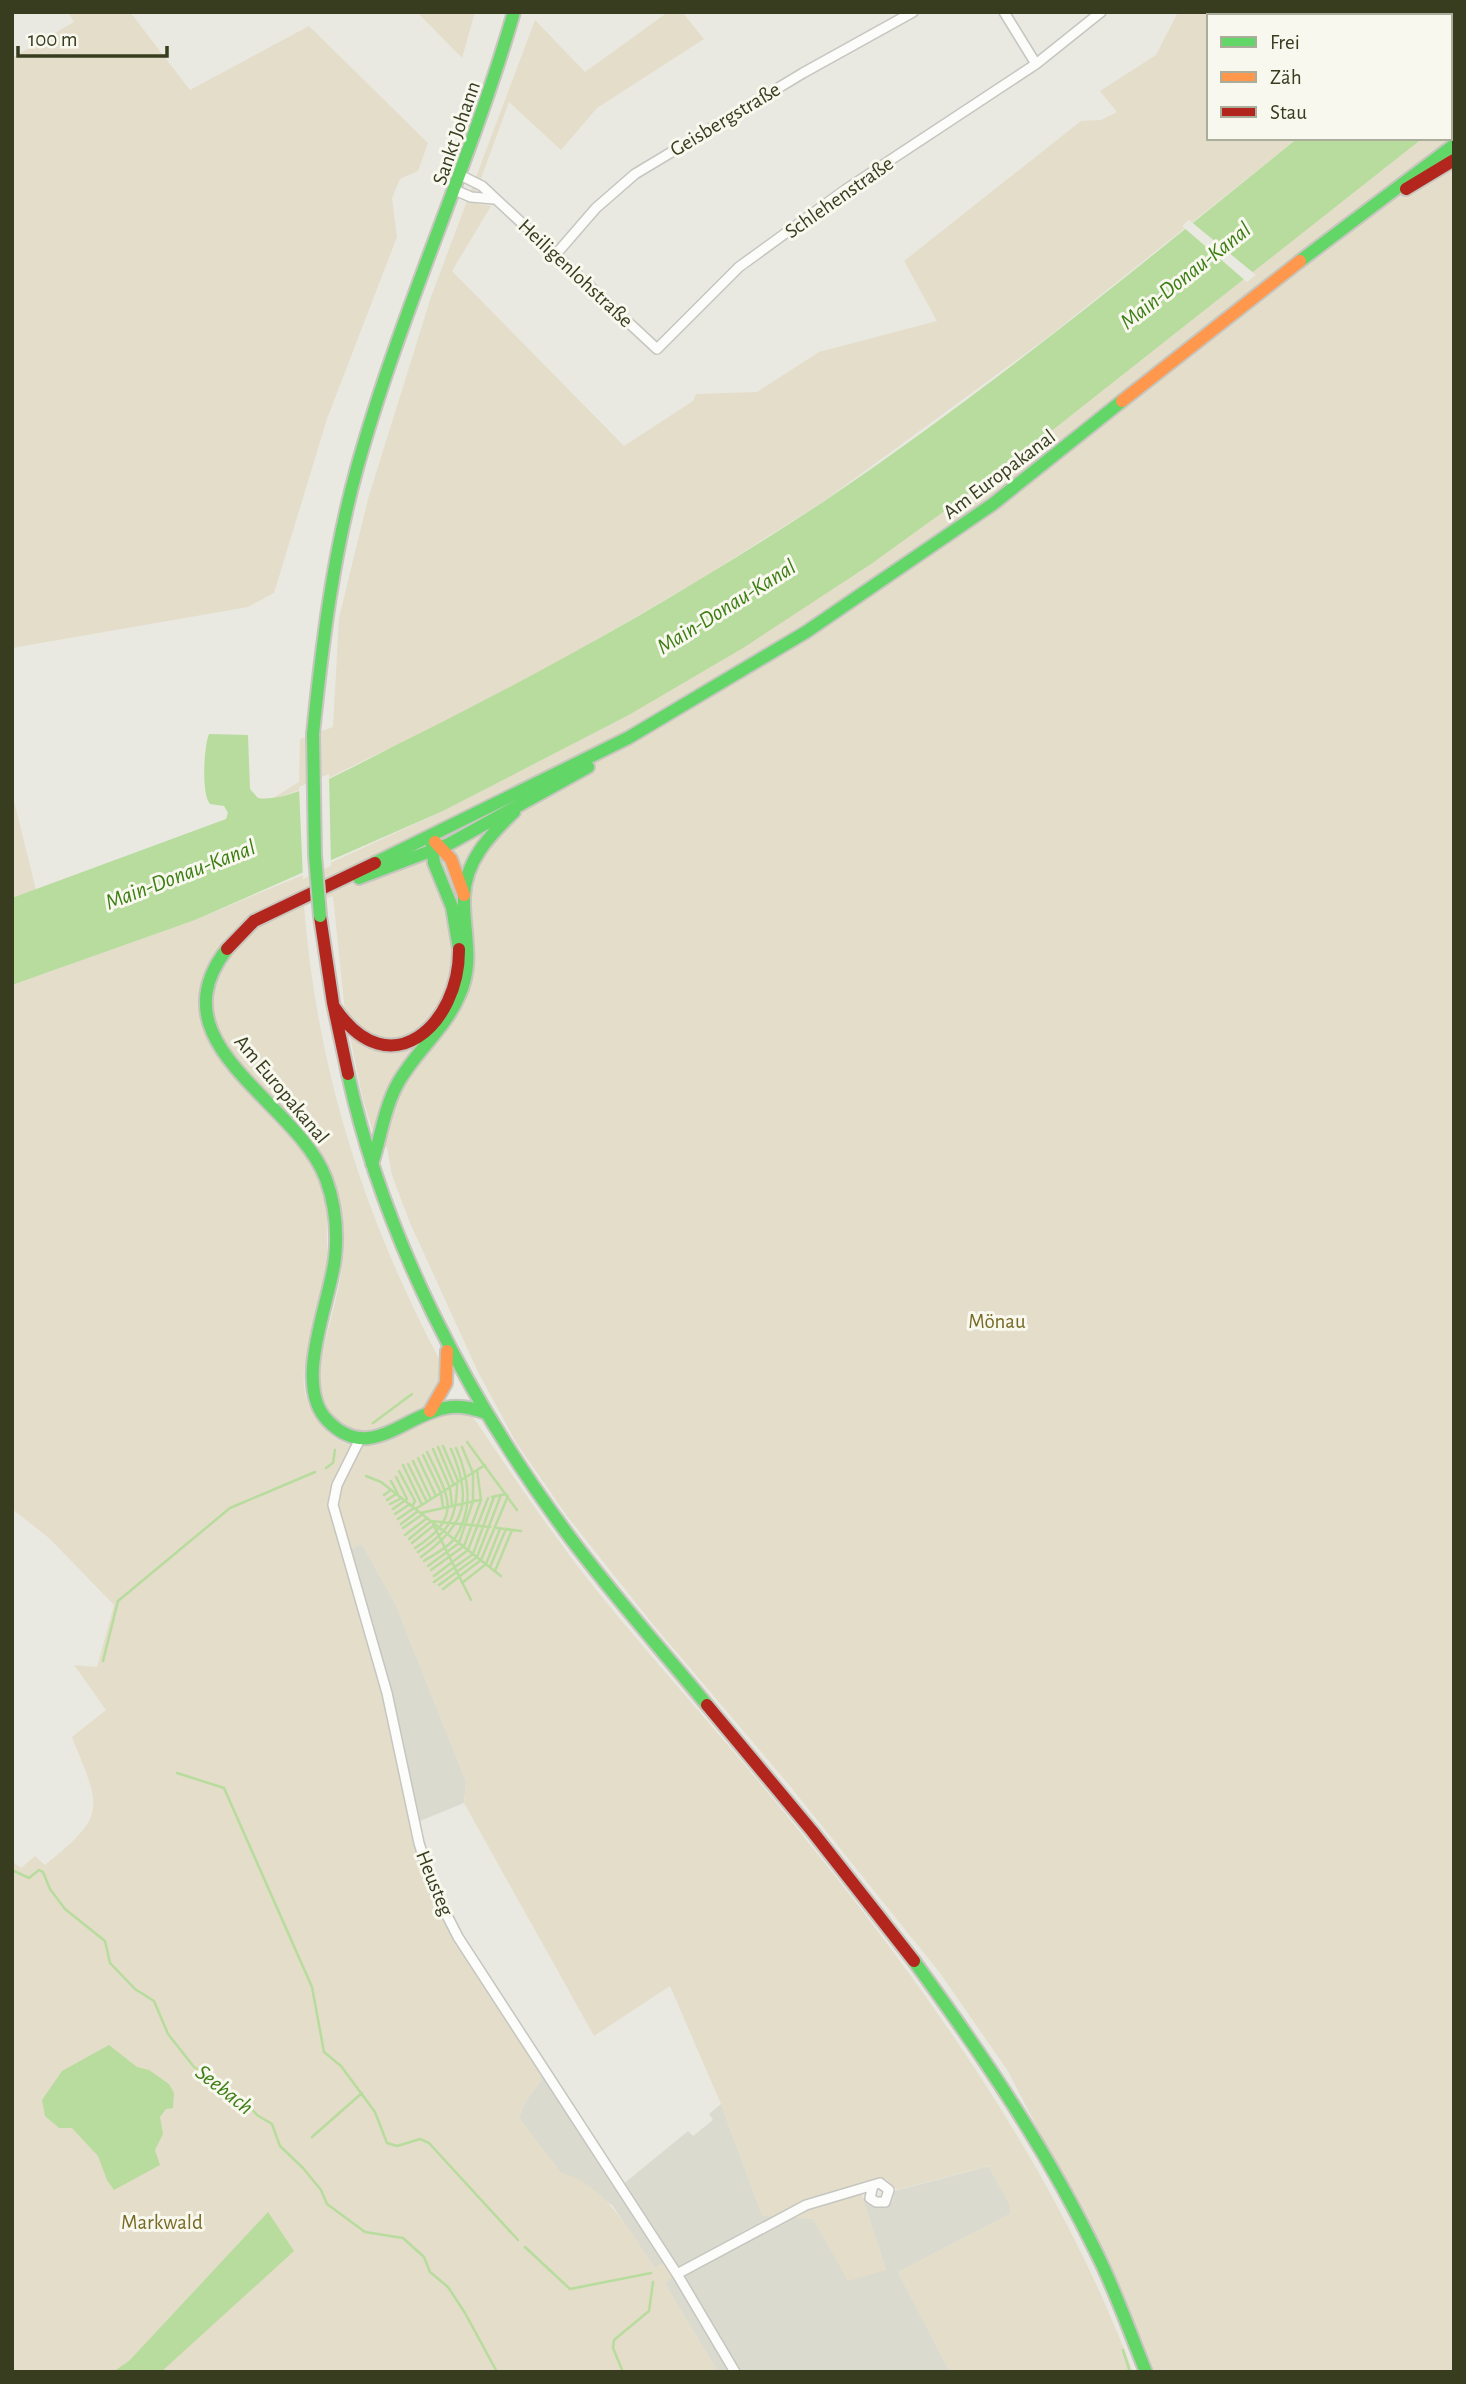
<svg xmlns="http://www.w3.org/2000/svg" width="1466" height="2384" font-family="'Alegreya Sans',sans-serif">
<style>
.built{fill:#dbdacf}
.green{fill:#e4ddc9}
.water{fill:#b7dc9e}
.pier{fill:#e9e9e2}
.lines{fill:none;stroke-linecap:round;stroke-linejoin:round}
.stream{stroke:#b7dc9e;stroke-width:2.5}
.street-casing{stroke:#c5c6bf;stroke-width:12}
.fast-casing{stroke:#c6c6be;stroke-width:16}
.slow-casing{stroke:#c6c6be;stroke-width:16}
.jam-casing{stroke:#c6c6be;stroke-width:16}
.street{stroke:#fcfcfb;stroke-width:9}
.fast{stroke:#63d668;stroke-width:12}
.slow{stroke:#ff974d;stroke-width:12}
.jam{stroke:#b3261e;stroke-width:12}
.fast-bridge-casing{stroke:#c6c6be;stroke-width:16;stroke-linecap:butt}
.fast-bridge{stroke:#63d668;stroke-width:12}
.labels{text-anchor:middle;stroke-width:6;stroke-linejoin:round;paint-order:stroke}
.street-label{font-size:21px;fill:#373d1e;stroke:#f8f8ef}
.park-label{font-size:21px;fill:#776a25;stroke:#f8f8ef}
.water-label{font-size:23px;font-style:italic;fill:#3c7e13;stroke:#f8f8ef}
</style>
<rect width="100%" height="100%" fill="#e9e9e2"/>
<path class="built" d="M362,1544l33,59 71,178 -2,22 -49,20 -31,-159 -35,-115z
M547,2072l74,114 67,-55 5,5 20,-16 -4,-6 12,-10 41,111 51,4 73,51 -24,-73 10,9 14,1 6,-5 3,-11 94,-25 21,38v10l-112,58 52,100h-232l-53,-88v-22l-10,6 -43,-63 -51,-32 -42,-55 6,-16z"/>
<path class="green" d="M68,12h62l60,78 119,-64 119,117 -10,28 -18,8 -8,19 5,39 -70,182 -53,174 -26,14 -236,41v-590l62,-36z
M417,12h58l-13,46z
M668,12h14l22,27 -107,69 -36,42 -52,-48 -37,101 19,3 -39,65 172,175 69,-45 3,-7 61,-2 62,-40 118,-31 -33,-60 177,-140 20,-1 16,-8 -17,-21 56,-36 22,-43 276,1 -4,3h-241v122h89l-250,199 -224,164 -123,78 -181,105 -206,101 -44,15 29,-18 1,-43 33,-12 6,-109 29,-119 63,-202 104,-277 50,52z
M1454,114v2258h-299l-34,-81 -113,-220 -68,-98 -150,-187 -139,-164 -84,-106 -50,-72 -38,-70 -69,-151 -18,-48 -5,-27 -13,-13 -12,-39 -17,-84 -12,-116 -29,10c13,163 59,308 135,453 2,8 5,17 2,26 -4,14 -18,22 -29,29 -9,6 -18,14 -28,17 -25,7 -56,-11 -64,-36 -5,-17 1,-34 5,-52 10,-43 27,-93 15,-136l-13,7v48l-23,108c-2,22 4,39 18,56 37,44 83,6 121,-16l10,-2 18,6c35,52 70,104 108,154 59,76 124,146 185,220 147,178 287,367 369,584h-183l-52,-100 112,-58 -1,-10 -21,-38 -91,24 -11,-11 -28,5 28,86 -38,11 -35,-62 -51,-3 -41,-112 -51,-118 -76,50 -130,-233 2,-22 -71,-178 -33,-59 -13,5 35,115 49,223 26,51 88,134 -22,30 -6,16 42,55c42,8 71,62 94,95l10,-7 9,15 -9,8 53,88h-706v-511l9,7 14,-12 10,9c64,-51 55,-57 27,-128l34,-27 -32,-45 23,2 17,-62 -65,-67 -37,-29v-524l183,-65 122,-51 126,-58 184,-95 384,-253 412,-325h27v-21z
M12,793l24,97 -24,8z"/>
<path class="water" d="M1454,13v101l-4,3v-101z
M1298,138h125l-412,325 -140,101 -128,84 -116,68 -184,95 -248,109 -183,65v-87l214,-79 2,-6 -4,-7 -14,-2c-9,-10 -6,-58 -1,-70l39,1 2,54 8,9c35,6 114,-42 148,-58 144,-71 283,-150 417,-238 165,-111 320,-239 475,-364z
M109,2045l28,22 12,3 20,14 5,9 -1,15 -7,1 -6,8 3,17 -8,16 5,15 -46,25 -7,-10 -9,-24 -26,-28h-13l-14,-12 -3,-16 20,-29z
M268,2212l26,39 -133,121h-48l16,-11z"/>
<path class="pier" d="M1189,220l67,55 -9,7 -65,-56z
M329,774l2,92 -28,13 -4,-92z"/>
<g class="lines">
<path class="stream" d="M373,1423l39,-29
M467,1442l50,68
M443,1446l15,35
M438,1447l16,38
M433,1449l17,39 2,17
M423,1455l18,38 2,14
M418,1458l18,38
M413,1461l18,38
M408,1464l19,38
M403,1465l19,40
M326,1468l7,-5 2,-13
M399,1471l16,30 -2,4
M366,1476l15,6 120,94
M391,1481l7,13
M384,1495l7,-5
M492,1497l14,-3
M387,1500l9,-6
M390,1504l12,-6
M417,1508l68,-43
M393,1509l14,-10 -11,-22
M421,1513l58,-13
M395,1514l15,-10
M398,1519l16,-11
M431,1521l59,6
M401,1524l17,-13
M433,1524l38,76
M403,1528l20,-14
M497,1528l24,3
M405,1535l22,-17
M409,1539l22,-18
M412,1543l21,-17
M415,1548c49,-32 34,-50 12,-96
M418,1552c30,-20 39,-32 39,-69
M421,1557c45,-32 52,-57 30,-108
M424,1561c9,-6 25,-14 31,-23 19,-30 14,-60 1,-90
M428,1566l31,-23 14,-42v-28l-11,-26
M490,1567l16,-38
M431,1570l33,-24 17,-46 -4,-30
M495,1571l17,-41
M434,1576l34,-26 20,-52
M434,1582l39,-28 21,-57
M462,1583l24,-19 14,-35
M439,1585l38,-28 24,-62
M443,1589l38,-29 27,-64
M103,1661l15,-60 112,-93 85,-36
M177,1773l47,15 88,199 12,65 17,14 34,46 12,31 10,3 23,-7 9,4 89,97
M12,1870l17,8 10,-8 4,2 7,17 15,20 40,32 5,22 25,26 19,12 14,33 26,33 12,7 16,17 20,7 15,17 15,9 8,22 23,22 18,22 6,14 38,28 38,6 21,19 6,15 18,15 17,26 32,59
M312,2137l50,-44
M525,2247l45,42 81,-16
M1123,2350l7,22
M623,2372l-10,-24 1,-8 35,-29 4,-29"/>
<g class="street-casing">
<path id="street" d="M1004,12l32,52
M462,176l20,10 175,163 82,-82 106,-77 191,-126 65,-52
M457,191l14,6 23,2
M557,253l39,-45 39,-34 168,-101 110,-61
M359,1441l-22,44 -4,20 54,188 32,150 14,45 25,49 219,337 58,98
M677,2274l129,-69 74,-22 9,7 -4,12h-9l-6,-4 3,-13"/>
</g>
<g class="fast-casing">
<path id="fast" d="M1300,261l154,-116
M313,734c9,-89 20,-179 44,-266 43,-155 112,-301 157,-456
M432,846l2,17 18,44 7,42
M375,863l253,-125 178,-106 187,-128 129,-103
M359,878l90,-34 139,-77
M227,949c-75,96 71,152 99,230 9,25 12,52 9,79 -5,45 -43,127 -7,163 41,42 75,-5 117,-13 15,-3 27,0 41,5
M348,1074c36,165 120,326 221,462 43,58 92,113 138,169
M372,1164c9,-27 12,-56 26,-81 17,-31 47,-54 61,-87 16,-34 4,-64 5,-99 1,-36 26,-62 50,-85
M914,1961c68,93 133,189 183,293 19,38 33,79 49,118"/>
</g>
<g class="slow-casing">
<path id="slow" d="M1122,401l178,-140
M435,842l16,17 13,36
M430,1411l16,-28 1,-32"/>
</g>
<g class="jam-casing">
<path id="jam" d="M1406,189l48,-29
M320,916l13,87 15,71
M227,949l27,-28 121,-58
M335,1008c55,81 125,16 124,-59
M707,1705l105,126 102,130"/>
</g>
<use href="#street" class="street"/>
<use href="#fast" class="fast"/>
<use href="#slow" class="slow"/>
<use href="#jam" class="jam"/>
<g class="fast-bridge-casing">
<path id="fast-bridge" d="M313,734l2,121 5,61"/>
</g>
<use href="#fast-bridge" class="fast-bridge"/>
</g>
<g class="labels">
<g class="street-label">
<text transform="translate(725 119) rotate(-31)" y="7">Geisbergstraße</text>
<text transform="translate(456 133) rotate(-71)" y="7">Sankt Johann</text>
<text transform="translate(839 197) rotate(-35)" y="7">Schlehenstraße</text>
<text transform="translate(576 273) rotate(43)" y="7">Heiligenlohstraße</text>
<text transform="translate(999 474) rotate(-37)" y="7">Am Europakanal</text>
<text transform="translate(282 1089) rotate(50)" y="7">Am Europakanal</text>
<text transform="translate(435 1883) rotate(68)" y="7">Heusteg</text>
</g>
<g class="park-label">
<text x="997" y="1328">Mönau</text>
<text x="162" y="2229">Markwald</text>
</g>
<g class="water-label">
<text transform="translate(1185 275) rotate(-38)" y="8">Main-Donau-Kanal</text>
<text transform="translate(726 606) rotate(-32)" y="8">Main-Donau-Kanal</text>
<text transform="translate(180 874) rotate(-21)" y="8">Main-Donau-Kanal</text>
<text transform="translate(225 2089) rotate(38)" y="8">Seebach</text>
</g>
</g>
<rect width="1466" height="2384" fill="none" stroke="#373d1e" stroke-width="28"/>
<rect x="1207" y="14" width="245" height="126" fill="#f8f8ef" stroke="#abad9b" stroke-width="2"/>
<rect x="1221" y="37" width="35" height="10" fill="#63d668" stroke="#abad9b" stroke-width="2"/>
<text x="1270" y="49" font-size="21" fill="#373d1e">Frei</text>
<rect x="1221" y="72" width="35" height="10" fill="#ff974d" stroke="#abad9b" stroke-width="2"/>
<text x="1270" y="84" font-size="21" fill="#373d1e">Zäh</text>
<rect x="1221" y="107" width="35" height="10" fill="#b3261e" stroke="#abad9b" stroke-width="2"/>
<text x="1270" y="119" font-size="21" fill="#373d1e">Stau</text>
<path d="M18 46v10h149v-10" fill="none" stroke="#373d1e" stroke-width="3.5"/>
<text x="28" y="46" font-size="21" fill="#373d1e" stroke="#f8f8ef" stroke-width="5" paint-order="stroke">100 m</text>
</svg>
